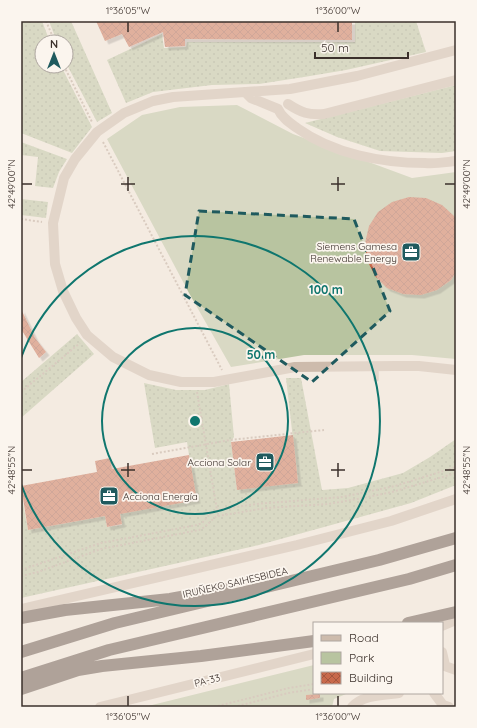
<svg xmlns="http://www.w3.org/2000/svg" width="477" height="728" font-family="Quicksand,sans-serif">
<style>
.grass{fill:url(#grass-dots)}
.park{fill:#b8c4a0}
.building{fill:url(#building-cross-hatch);filter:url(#shadow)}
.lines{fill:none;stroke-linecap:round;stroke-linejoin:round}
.path{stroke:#b9a596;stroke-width:2;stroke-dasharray:2 2;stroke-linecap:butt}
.service{stroke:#cdbbac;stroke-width:5.5}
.minor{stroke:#cdbbac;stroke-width:10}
.tertiary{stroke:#cdbbac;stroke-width:10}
.motorway{stroke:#5c4a42;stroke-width:12}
.marked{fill:none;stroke:#1f5a5e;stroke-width:3;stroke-dasharray:8 5;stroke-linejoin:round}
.ticks{fill:none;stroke:#3b302b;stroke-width:1.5}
.ring{fill:none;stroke:#0f766e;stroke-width:2}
.labels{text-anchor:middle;stroke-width:3.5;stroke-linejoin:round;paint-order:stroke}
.poi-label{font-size:10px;fill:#3b302b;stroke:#fbf5ee;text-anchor:end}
.street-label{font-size:10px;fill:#3b302b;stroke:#fbf5ee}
.centre{fill:#0f766e;stroke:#fbf5ee;stroke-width:2}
.ring-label{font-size:12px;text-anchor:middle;font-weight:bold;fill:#0f766e;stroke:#fbf5ee;stroke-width:3.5;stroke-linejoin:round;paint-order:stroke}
.neatline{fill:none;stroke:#3b302b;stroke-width:1.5}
.ticks-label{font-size:10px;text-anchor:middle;fill:#3b302b}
</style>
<defs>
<pattern id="grass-dots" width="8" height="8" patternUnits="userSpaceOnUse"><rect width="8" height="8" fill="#b8c4a0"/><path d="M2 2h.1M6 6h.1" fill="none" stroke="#97a083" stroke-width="1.8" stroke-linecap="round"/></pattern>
<pattern id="building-cross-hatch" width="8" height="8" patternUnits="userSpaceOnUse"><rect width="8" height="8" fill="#c8694b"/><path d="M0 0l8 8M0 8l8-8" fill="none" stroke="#a4573f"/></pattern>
<filter id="shadow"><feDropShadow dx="3.5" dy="3.5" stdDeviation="0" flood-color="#0004"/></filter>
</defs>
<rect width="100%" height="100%" fill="#f4ebe1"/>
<path class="grass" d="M21,21h21l8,21h-8v24h19l31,61 -20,26 -51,-20z
M49,21h22l41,92 -15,9 -31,-59v-21h-9z
M355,21h61l10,31 -80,18 -42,7 -45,7 -47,1 -59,7 -27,11 -19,-43 55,-26 2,14 22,-1 1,-5h168z
M456,85v66l-14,2 -62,-2 -43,-14 -32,-14z
M21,142l46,17 -8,13 -6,16 -18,-2 3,-29 -17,-2z
M21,199l27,3 -2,16 -25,-3z
M77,334l17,20 -73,64v-36z
M286,378h15l21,112 26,-2 55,-15 27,-16 26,-18v46l-45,18 -152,42 -238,53v-106l7,38 77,-14 2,11 15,-2 -2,-11 69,-59 -2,-13 -32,6 -11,-65 32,7h29l24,-6 5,53 -3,5 6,47 61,-6z"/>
<path class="park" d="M237,105l56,29 119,44 44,-6v187l-44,-4h-108l-73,12 -42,-74 -82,-154 35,-24 38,-8z
M314,665v28h40l-8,1 -12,5 -2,8h-188z"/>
<path class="building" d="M96,21h256v19l-167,-1v7l-20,1 -2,-15 -34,15 -7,-13 -17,7z
M409,197l17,1 16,7 12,11 2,3v53l-5,8 -14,10 -16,5 -18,-1 -16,-6 -12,-12 -8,-16 -2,-17 4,-17 9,-14 14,-10z
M21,309l14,29 11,14 -7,6 -18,-29z
M293,435l5,48 -61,7 -6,-48z
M189,455l8,45 -77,14 2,10 -15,3 -2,-11 -77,14 -7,-44 76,-14 -2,-11 15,-3 2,11z
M320,694v4l-14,2v-5z"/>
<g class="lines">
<path class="path" d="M46,21l9,21
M64,66l28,56
M103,142l119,228
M21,219l21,3
M21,392l59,-49
M197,392l21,124
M152,454l78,-14 94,-10
M21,570l80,-27 96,-18 5,-2 7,-8 8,-5 39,-6 86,-7 53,-11 61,-19
M21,576l17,-4 63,-23 98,-19c8,-3 12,-11 19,-14l48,-8 62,-4 35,-6 29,-6 64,-19
M214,707l75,-19 25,-4
M234,707l54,-14 26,-4"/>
<path class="service" d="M376,379v-13"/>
<path class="minor" d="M456,50l-99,26 -67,13 -117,8 -20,4 -29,12 -27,19 -22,27 -11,19 -11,45 2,41 8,27 13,27 11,17 26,22 36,18 32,7h33l81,-15 99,-1h25l37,4
M245,92l6,6 27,11c4,9 12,14 19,19 36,26 85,35 128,35 11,1 21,-1 31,-2
M288,104c14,9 20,11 36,10l132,-34
M442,652l3,13
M442,665l14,5
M434,693l9,12 6,2
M352,707c10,-12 32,-12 47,-14"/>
<path class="tertiary" d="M21,609l276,-64 94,-24 65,-22
M442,626l14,-6
M100,707l214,-53"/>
<path class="motorway" d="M21,618l44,-8 105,-11 55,-10
M408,623l48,-11
M21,652l94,-29 264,-63 77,-22
M21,678l88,-28 300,-71 47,-14
M21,689l57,-19 24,-4 99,-10 113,-15"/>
</g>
<path d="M0 0H477V728H0ZM199,211l155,8 36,92 -78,71 -127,-87z" fill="#f4ebe1" fill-opacity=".55" fill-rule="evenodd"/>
<path class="marked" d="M199,211l155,8 36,92 -78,71 -127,-87z"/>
<path class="ticks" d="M128,22v10M338,22v10M128,177v14M338,177v14M22,184h10M121,184h14M331,184h14M445,184h10M128,463v14M338,463v14M22,470h10M121,470h14M331,470h14M445,470h10M128,696v10M338,696v10"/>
<g class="ring">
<circle cx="195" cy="421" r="93"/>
<path d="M21 358A185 185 0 1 1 21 484"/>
</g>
<defs>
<g id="office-square" transform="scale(1)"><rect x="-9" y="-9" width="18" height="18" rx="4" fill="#1f5a5e" stroke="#fbf5ee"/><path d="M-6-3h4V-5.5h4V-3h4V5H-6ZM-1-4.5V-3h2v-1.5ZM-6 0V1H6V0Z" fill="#fff"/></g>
</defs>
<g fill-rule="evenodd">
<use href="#office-square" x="411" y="252"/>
<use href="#office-square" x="265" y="462"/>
<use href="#office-square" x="109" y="496"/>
</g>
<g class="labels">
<g class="poi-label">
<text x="397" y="250">Siemens Gamesa<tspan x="397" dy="12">Renewable Energy</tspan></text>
<text x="251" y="466">Acciona Solar</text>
<text x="123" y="500" text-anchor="start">Acciona Energía</text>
</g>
<g class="street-label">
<text transform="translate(235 582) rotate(-13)" y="4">IRUÑEKO SAIHESBIDEA</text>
<text transform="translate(207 680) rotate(-14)" y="4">PA-33</text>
</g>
</g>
<circle cx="195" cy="421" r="6" class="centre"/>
<g class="ring-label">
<text x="326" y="294">100 m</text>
<text x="261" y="359">50 m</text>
</g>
<rect width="477" height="728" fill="none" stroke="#fbf5ee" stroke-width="44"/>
<rect x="313" y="622" width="130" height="72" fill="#fbf5ee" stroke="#aea6a0"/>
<rect x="321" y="635" width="20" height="6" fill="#cdbbac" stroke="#aea6a0"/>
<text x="349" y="642" font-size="12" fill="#3b302b">Road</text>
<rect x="321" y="652" width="20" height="12" fill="#b8c4a0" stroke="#aea6a0"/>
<text x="349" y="662" font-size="12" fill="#3b302b">Park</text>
<rect x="321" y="672" width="20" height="12" fill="url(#building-cross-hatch)" stroke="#aea6a0"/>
<text x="349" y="682" font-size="12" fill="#3b302b">Building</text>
<g transform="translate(54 54)"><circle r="19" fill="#fbf5ee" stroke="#aea6a0"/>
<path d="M0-3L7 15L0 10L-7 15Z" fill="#1f5a5e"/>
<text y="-6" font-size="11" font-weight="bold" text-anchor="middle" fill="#3b302b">N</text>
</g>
<path d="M315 52v6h93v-6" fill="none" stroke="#3b302b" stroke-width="2"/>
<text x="321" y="52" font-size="12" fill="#3b302b" stroke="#fbf5ee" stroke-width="3" paint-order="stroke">50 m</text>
<rect x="22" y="22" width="433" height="684" class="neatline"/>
<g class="ticks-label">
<text x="128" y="14">1°36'05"W</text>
<text x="338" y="14">1°36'00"W</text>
<text transform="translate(11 184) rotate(-90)" y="4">42°49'00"N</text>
<text transform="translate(466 184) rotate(-90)" y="4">42°49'00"N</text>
<text transform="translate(11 470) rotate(-90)" y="4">42°48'55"N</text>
<text transform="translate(466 470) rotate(-90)" y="4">42°48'55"N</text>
<text x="128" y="720">1°36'05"W</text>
<text x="338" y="720">1°36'00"W</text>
</g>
</svg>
